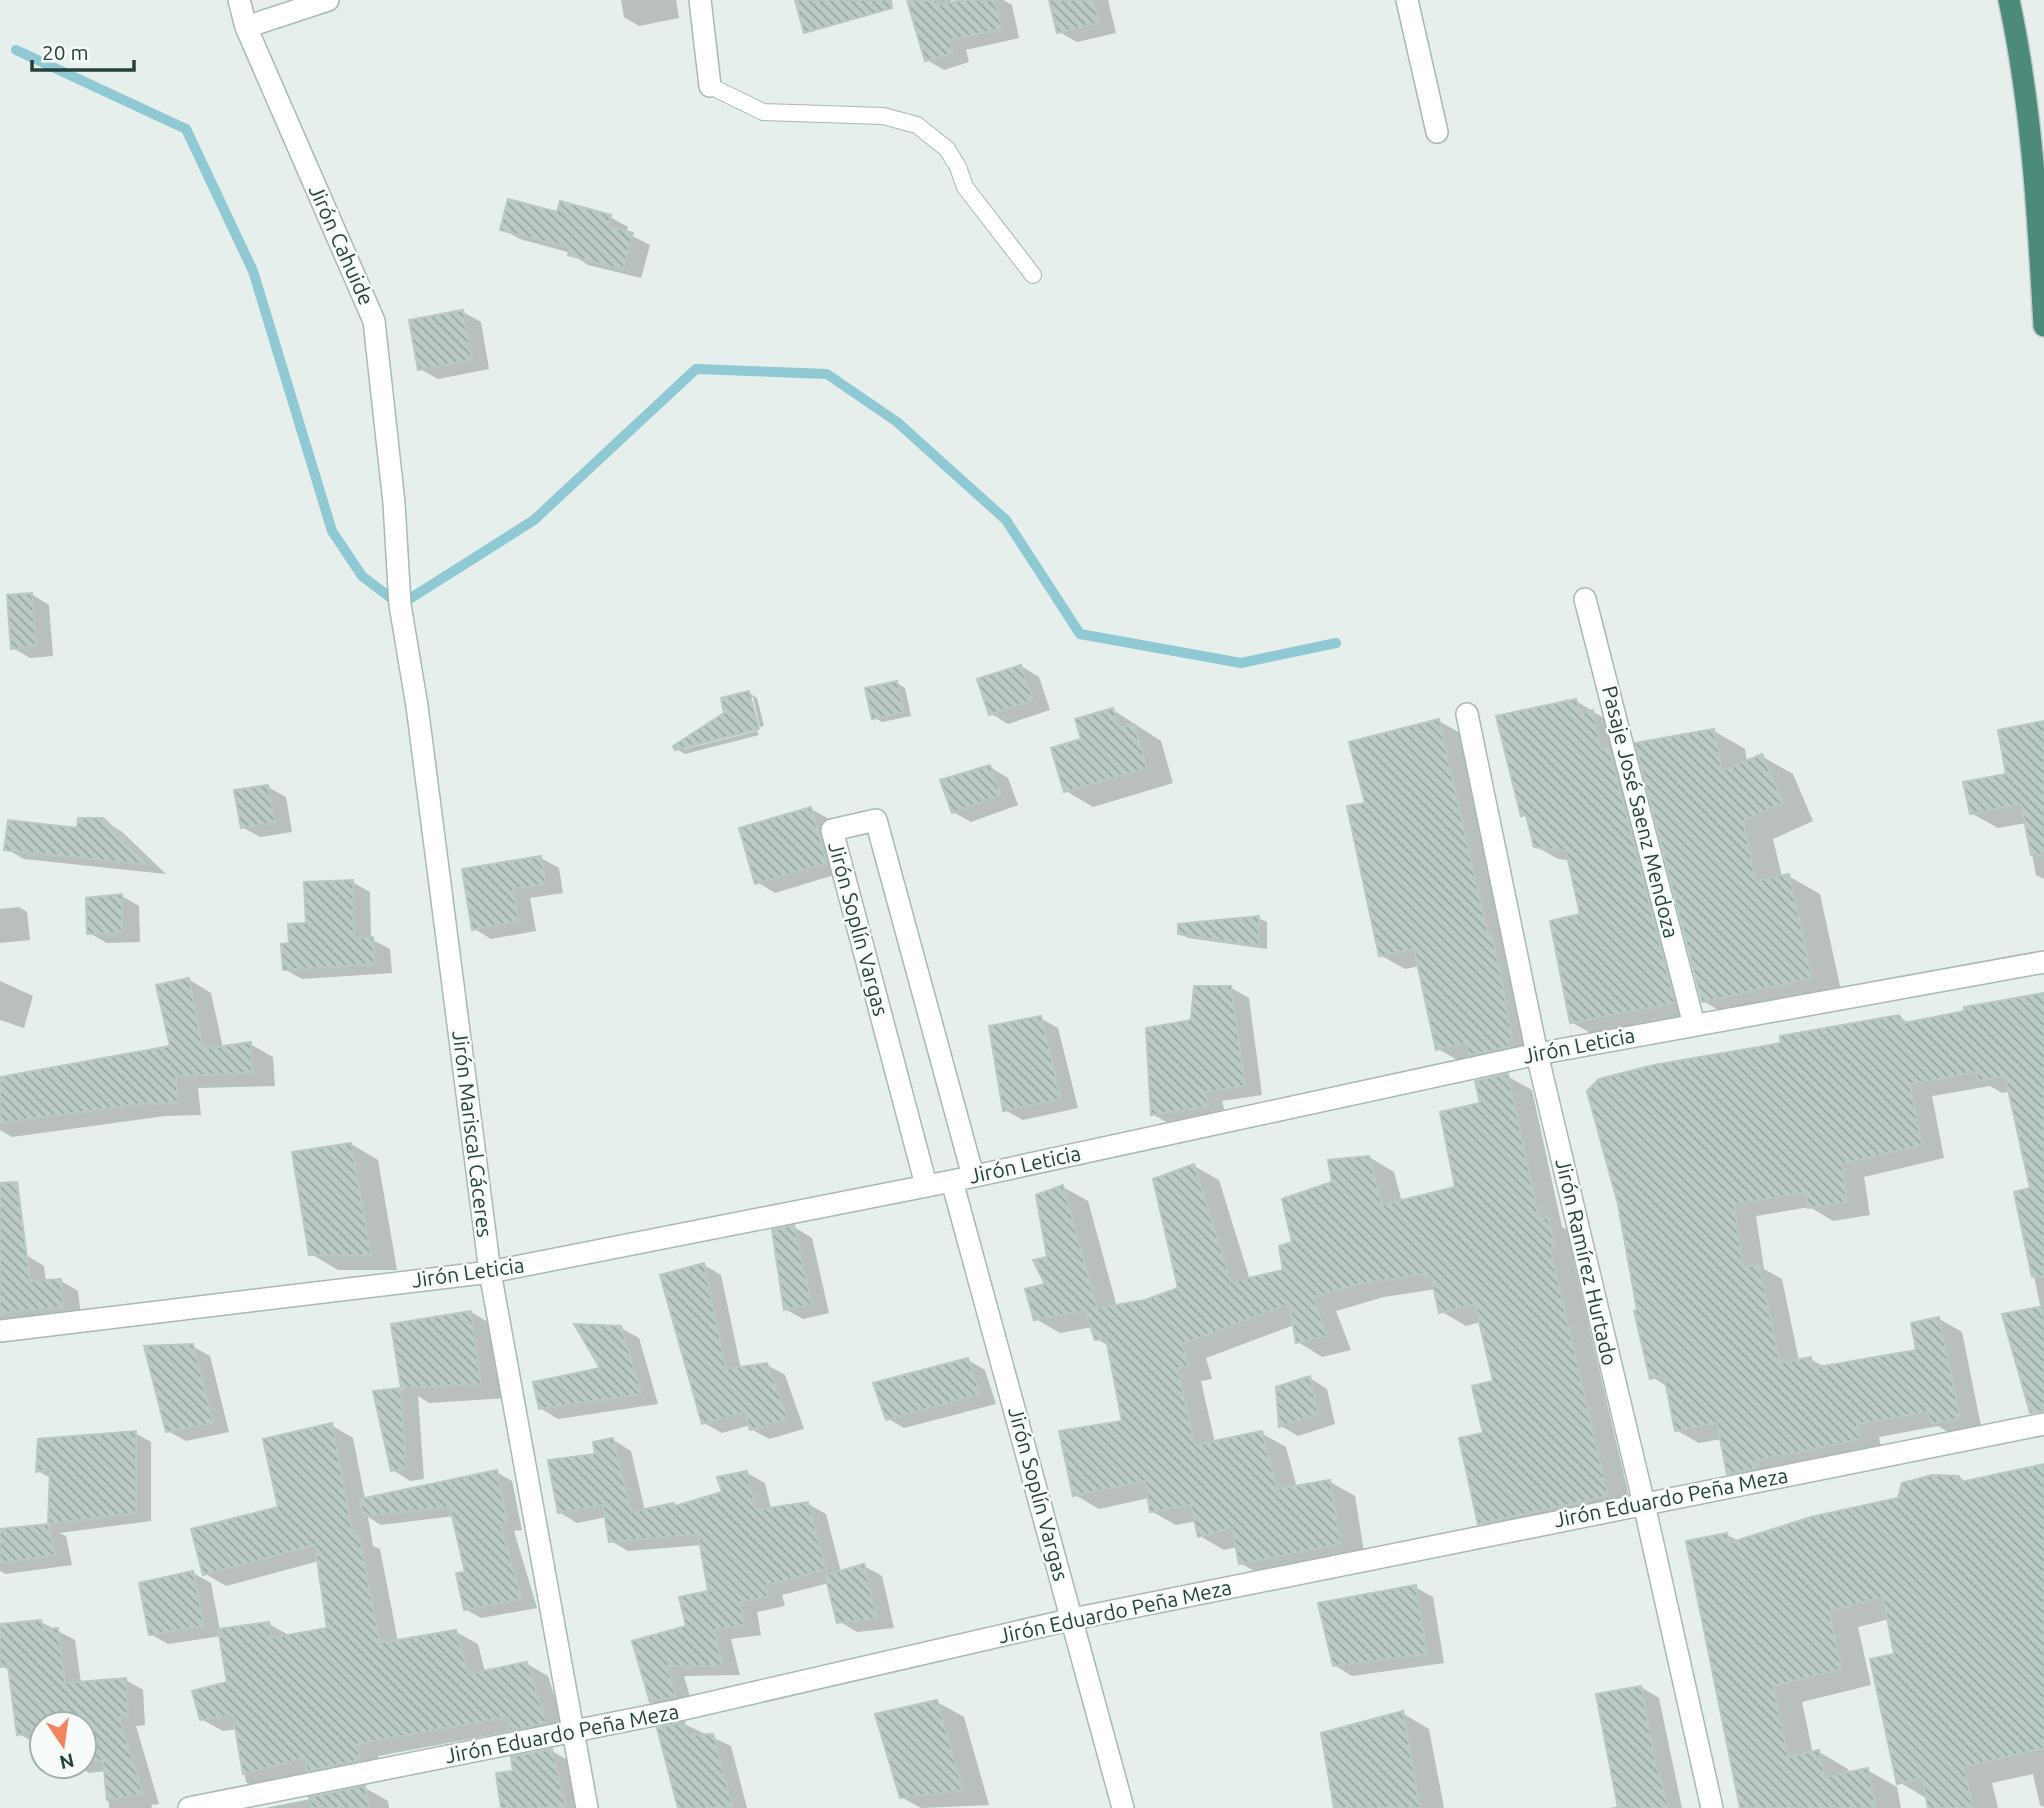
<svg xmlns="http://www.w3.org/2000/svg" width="2044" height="1808" font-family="Ubuntu,sans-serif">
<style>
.shadow{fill:#0003}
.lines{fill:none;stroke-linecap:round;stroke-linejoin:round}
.stream{stroke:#8ec9d4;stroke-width:10}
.building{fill:url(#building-back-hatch);stroke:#b8c9c2;stroke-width:2}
.service-casing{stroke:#a8b8b2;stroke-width:18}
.minor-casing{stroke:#a8b8b2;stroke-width:24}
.trunk-casing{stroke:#c2cac8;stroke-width:24}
.service{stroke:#fff;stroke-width:16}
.minor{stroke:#fff;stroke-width:21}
.trunk{stroke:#4c8a7c;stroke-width:21}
.labels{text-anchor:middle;stroke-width:5;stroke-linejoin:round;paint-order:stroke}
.street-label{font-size:21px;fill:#24423a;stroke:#f7fbf9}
</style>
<defs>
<pattern id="building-back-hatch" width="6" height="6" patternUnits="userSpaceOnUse" patternTransform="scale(1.75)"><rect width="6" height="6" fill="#bbcac4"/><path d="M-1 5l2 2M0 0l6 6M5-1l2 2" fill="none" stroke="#98a6a0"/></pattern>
</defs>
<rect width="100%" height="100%" fill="#e6efeb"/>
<path class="shadow" d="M621,0h55l3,18 -40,8 -15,-9z
M909,0h42l1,4 18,-4h33l9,5 7,33 -53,12 3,12 -25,8 -17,-10z
M1051,0h57l8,33 -39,9 -18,-10z
M558,214l52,3 18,10 -2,6 24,12 -9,33 -53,-13 -17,-12 -51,-14 -18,-10z
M463,312l18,10 8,47 -51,10 -18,-10z
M31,594l18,11 4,51 -23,2 -17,-10z
M1021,666l18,11 11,33 -42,14 -18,-11z
M897,683l8,5 6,28 -29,6 -9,-5z
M749,693l8,5 7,28 -4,1 -7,-30h-4l-64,52 72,-18 2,4 -74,19 -9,-5z
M1576,701l39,24 82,290 -103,20 -23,-13 11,-106 -12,-56 -12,-1 -23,-13 -6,-28 -7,-3z
M1113,710l48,31 12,42 -80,24 -27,-16 17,-50z
M1439,721l25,14 72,315 -73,13 -25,-14 -18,-83 -15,3 -25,-14 -13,-151z
M2044,723v156l-8,-4 -10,-52 -28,5 -27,-15 37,-38z
M1714,731l31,18 2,13 14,-6 32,18 20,47 -40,18 9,38 6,-1 32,18 22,101 -108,24 -31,-18z
M990,767l18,11 10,27 -47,17 -18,-10z
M268,787l18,10 6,35 -32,5 -18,-10z
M811,809l18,10 15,53 -69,21 -18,-11z
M102,820l19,11 45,43 -142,-15 -18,-10z
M541,858l18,10 4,25 -33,5 6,33 -45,8 -18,-11z
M352,882l18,10 1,47 19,10 2,24 -90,6 -18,-10 6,-24z
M122,896l17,10 1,36 -33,1 -18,-10z
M19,907l8,5 3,28 -30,3v-34z
M1258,918l9,4v27l-79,-11 -9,-5z
M188,979l23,14 12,55 27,-4 23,13 2,29 -77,2 3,27 -36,1 -153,21 -12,-7v-51l172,-32z
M0,981l33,15 -9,32 -24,-8z
M1231,988l18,10 13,97 -40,6 4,15 -56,8 -18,-10 41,-92z
M2044,992v420l-15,-9 12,-94 -25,-116 17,-4 -22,-98 -9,2 -12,-7 -58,10 12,62 -80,19 6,38 -37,6 -23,-14 -54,9 8,53 18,10 17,82 11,-2 16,9 92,-16 21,-33 23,13 20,99 -27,5 -17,-10 -59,11 3,15 -131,35 -23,-14 -6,-34 -23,4 -23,-13 -8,-43 -16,-10 131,-333 116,-27 10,6z
M1040,1018l18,10 20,80 -55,12 -18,-10z
M1507,1076l25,14 30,137 10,6 7,27 -5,2 58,247 -128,28 -24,-14 5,-89 10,-52 -14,-60 -15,4 -25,-15 -5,-22 -52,8 -48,14 15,39 -29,7 -24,-15 -4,-17 -88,33 6,21 -11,2 14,62 46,-10 25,14 11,41 33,-6 25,14 10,62 -100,19 -25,-14 -3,-16 -13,3 -24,-14 -3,-15 -21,4 -25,-14 -2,-13 -50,11 -24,-14 50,-72 -16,-77 -12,-7 -4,-12 -33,6 -24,-14 12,-34 1,-27 14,-71 25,14 29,106 28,-5 35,-13 14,-123 25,14 31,100 35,-8 9,-28 40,-60 35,-27 25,15 8,30 55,-14 25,-83z
M351,1144l27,16 19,110h-59l-27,-16z
M794,1227l18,11 17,75 -26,6 -18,-10z
M26,1255l18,11 2,16 15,-1 17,10 3,25 -81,8v-68z
M704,1265l17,10 20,94 26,-4 18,10 19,54 -35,10 -18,-10 -1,-4 -28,8 -18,-10z
M471,1312l27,16 9,70 -78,5 -11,-7 6,83 -14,2 -17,-11 -18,-77 28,-3 -10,-65z
M621,1328l18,10 19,66 -100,15 -18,-11 63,-39z
M192,1346l18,10 19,76 -43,9 -18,-10z
M968,1360l17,10 11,34 -92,24 -17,-10z
M1310,1378l17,11 8,35 -37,12 -17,-10z
M331,1425l22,13 12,61 131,-27 16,9 10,49 -8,1 23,77 -56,10 -16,-9 2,-36 -13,-57 -73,9 -13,-8 5,29 7,3 18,93 58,-10 22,12 7,28 42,-8 21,12 19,59 -35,7 -19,-11 -135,25 3,16 -114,23 -21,-13 -9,-53 -14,2 -22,-12 28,-35 -8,-48 -53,8 -18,-10 43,-61 18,10 9,47 49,-6 21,12 39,-7 -10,-68 -93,25 -22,-13 76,-65z
M135,1433l16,9v79l-92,12 7,3 6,29 -66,9 -6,-3v-40l50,-5 2,-47 -14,-8z
M613,1440l18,11 14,60 29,-7 4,3 46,-14 23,-20 18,10 6,26 37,-5 18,10 15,58 23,-6 18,10 12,52 -37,4 -18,-11 -10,-38 -47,12 3,11 -28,6 4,23 -30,4 9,36 -56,1 9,31 -24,5 -18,-11 -17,-59 54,-15 22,-35 -8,-47 -74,6 -17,-10 -4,-24 -30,6 -18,-11 38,-57z
M2044,1466v341l-4,-2 -7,-31 -41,9 6,25h-68l-2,-9 -29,-17 -3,-127 -7,-36 -31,8 13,58 -69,17 11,52 6,-2 29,17 1,4 18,-3 30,17 4,21h-159l-15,-273 12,6 160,-41 60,-23 8,5z
M1415,1587l18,10 11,66 -92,13 -18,-11z
M41,1622l34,18 6,43 45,-3 17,10 2,35 -9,1 23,78 -8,1 1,3h-43l-3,-37 -17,2 -11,-7h6v-42h-42v19l-5,1 -18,-10 -9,-63 -8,-5 -2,-40z
M1641,1687l18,11 23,110h-73l11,-2z
M937,1702l27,15 25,88 -68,3 -20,-11z
M1402,1713l27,16 15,79h-108z
M684,1724l47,22 16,62h-68z
M552,1751l17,10 11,47h-77l12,-36z
M365,1788l23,13 1,7h-124z"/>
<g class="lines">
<path class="stream" d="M16,50l170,79 67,142 79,260 30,45 38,29 134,-85 162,-151 131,5 70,48 109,98 74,114 161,29 95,-20"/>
</g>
<path class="building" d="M795,0h96l1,8 -88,25z
M907,0h30l1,5 24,-5h33l7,29 -53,11 4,13 -28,8z
M1049,0h44l6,23 -42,10z
M508,199l49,13 3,-11 51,14 -3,11 25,7 -10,37 -55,-15 2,-7 -70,-18z
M463,310l9,50 -54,10 -9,-50z
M32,593l4,53 -25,3 -4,-54z
M1021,665l12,35 -44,15 -12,-36z
M897,681l7,31 -32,7 -7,-31z
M749,691l10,38 -84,21 -2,-4 51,-33 -3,-15z
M1576,699l4,14 13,-3 8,39 8,-1 66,255 -105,20 -20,-102 30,-7 -14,-63 -32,-4 -8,-32 -5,1 -25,-100z
M1113,708l6,20 15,-4 13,44 -83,24 -13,-44 30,-9 -6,-20z
M1439,719l49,216 3,-1 8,32 13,70 -4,7 1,4 -40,8 -3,-12 -30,7 -22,-101 -35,7 -32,-150 18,-3 -16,-61z
M2044,721v133l-13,1 -10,-51 -51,10 -7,-32 43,-8 -8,-44z
M1714,729l8,42 40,-17 21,49 -40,18 13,60 33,-7 23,104 -110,24 -67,-259z
M990,765l11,30 -49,18 -12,-33z
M268,785l7,38 -34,5 -7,-38z
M811,807l16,56 -72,21 -16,-56z
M78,818h25l49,47 -148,-15 4,-30 69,8z
M541,856l5,28 -33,5 6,32 -47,9 -10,-61z
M353,880l1,59 19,-2 1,27 -91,6 -2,-26 8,-1 -1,-19 18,-1 -2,-41z
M122,894v39l-35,1 -1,-36z
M1259,916v30l-81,-12v-10z
M189,978l14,71 48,-7 1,31 -76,3 2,27 -37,1 -141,19v-46l170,-31 -14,-61z
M1194,986h37l14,100 -40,6 4,14 -58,9 -5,-87 45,-8z
M2044,993v283l-12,1 -18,-85 16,-4 -25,-112 -27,5 -2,-9 -66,12 12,61 -80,19 5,38 -39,6 -2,-16 -72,12 9,64 16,-4 21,99 31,-6 2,11 103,-18 -5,-27 28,-6 21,101 -29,6 -3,-12 -71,12 3,15 -104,22 1,7 -30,6 -10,-51 -42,8 -11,-56 -14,4 -16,-68 3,-1 -19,-106 -31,-113 12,-12 55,-14 127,-22 -1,-7 119,-21 5,8 61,-12 -1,-4z
M1041,1016l20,83 -58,12 -14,-85z
M1508,1074l31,145 9,-2 7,30 -5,1 58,248 -130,28 -19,-86 24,-5 -11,-47 21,-5 -18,-77 -36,9 -8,-36 -6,1 -1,-4 -65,10 -46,13 14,39 -31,7 -7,-39 -107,40 7,22 -12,2 18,77 67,-14 15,58 53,-9 11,64 -102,20 -7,-36 -34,9 -7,-32 -41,7 -5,-31 -72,15 -14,-65 63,-10 -16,-83 -11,2 -10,-29 -51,9 -9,-31 20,-5 -12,-24 14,-3 -11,-62 27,-10 34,123 48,-8 33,-12 -25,-109 41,-15 37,118 52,-12 -4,-24 13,-4 -10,-43 50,-17 -4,-22 41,-4 13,49 73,-18 -15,-75 40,-9 -5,-22z
M351,1143l20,112h-62l-17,-103z
M17,1182l13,99 31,-2 2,28 -63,6v-130z
M794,1225l18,79 -28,6 -12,-80z
M704,1263l22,106 41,-6 21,56 -38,11 -5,-18 -43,12 -42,-149z
M2044,1306v105l-14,2 -28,-99z
M471,1311l10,73 -80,4 -10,-64z
M574,1324l47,2 21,68 -103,15 -6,-27 67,-14z
M193,1344l20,79 -47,9 -22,-86z
M968,1358l12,36 -94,26 -13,-37z
M1310,1376l8,38 -39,13 -3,-40z
M401,1388l5,81 -15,2 -18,-80z
M332,1423l21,112h6l21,108 76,-13 12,44 59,-12 19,61 -37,8 -1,-14 -151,27 3,16 -53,11 -2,-13 -62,16 -10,-59 -33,5 -8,-29 35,-9 -9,-53 51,-7 2,16 56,-10 -12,-83 -112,30 -12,-46 87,-22 -15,-68z
M136,1431v82l-88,11 2,-55 -14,3 2,-33z
M613,1438l18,74 43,-9 1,3 47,-14 -5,-15 30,-6 9,39 52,-8 18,67 -61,17 4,10 -29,6 4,23 -30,5 9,36h-56l9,31 -26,5 -18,-61 54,-15 -7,-29 29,-6 -10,-57 -89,8 -6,-37 -45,8 -10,-53 47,-6 -2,-12z
M2044,1464v284l-80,19 9,41h-45l-6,-30 -25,6 -27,-125 24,-5 -11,-57 -54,14 13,58 -69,17 15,71 31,-7 6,27 43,-9 8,40h-136l-54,-267 41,-8 2,10 82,-26 87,-19 4,-15 30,-8 27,1 2,6z
M497,1470l10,52 -7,1 22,76 -58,11 -8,-37 9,-1 -15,-65 -87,9 -3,-17z
M48,1524l7,31 -55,8v-34z
M864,1564l13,54 -40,5 -12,-48z
M193,1571l11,55 -55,9 -10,-52z
M1416,1585l11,69 -94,12 -15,-63z
M41,1620l3,10 14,-2 7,55 61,-5 2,38 -9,1 24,77 -36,6 -4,-40 -19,2v-41l-42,3v6l-25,5 -9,-69 -8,1v-43z
M1641,1686l15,79 13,43h-51l-22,-114z
M937,1700l26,90 -63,8 -25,-84z
M1403,1711l17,97h-86l-13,-75z
M684,1722l4,13 25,-1 20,74h-55l-21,-80z
M552,1749l14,59h-65l-5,-35 17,-2 -2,-14z
M365,1786l4,22h-58l-2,-11z"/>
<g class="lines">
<g class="service-casing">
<path id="service" d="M710,86l53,26 120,4 34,9 30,24 11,18 7,20 68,88"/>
</g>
<g class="minor-casing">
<path id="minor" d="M239,0l7,27 128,294 20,182 6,102 17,101 73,566 97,536
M700,0l10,86
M1407,0l30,132
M246,27l82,-27
M1585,599l109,426
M1467,714l70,340 107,450 68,304
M952,1181l171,627
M926,1185l-94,-355 44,-10 97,356
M0,1331l490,-59 462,-91 585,-127 507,-92
M189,1808l490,-98 394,-91 971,-195"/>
</g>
<g class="trunk-casing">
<path id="trunk" d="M2009,0c23,107 29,217 35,326"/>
</g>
<use href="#service" class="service"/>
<use href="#minor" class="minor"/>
<use href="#trunk" class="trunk"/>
</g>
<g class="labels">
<g class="street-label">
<text transform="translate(341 245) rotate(66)" y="7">Jirón Cahuide</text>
<text transform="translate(1640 812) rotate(76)" y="7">Pasaje José Saenz Mendoza</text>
<text transform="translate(858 929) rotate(75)" y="7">Jirón Soplín Vargas</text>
<text transform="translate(1579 1046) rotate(-11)" y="7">Jirón Leticia</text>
<text transform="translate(472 1134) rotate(83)" y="7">Jirón Mariscal Cáceres</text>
<text transform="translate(1025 1165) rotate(-12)" y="7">Jirón Leticia</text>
<text transform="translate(1586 1262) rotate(77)" y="7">Jirón Ramírez Hurtado</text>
<text transform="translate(468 1273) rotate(-8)" y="7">Jirón Leticia</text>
<text transform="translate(1038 1494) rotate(75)" y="7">Jirón Soplín Vargas</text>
<text transform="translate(1671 1498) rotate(-11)" y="7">Jirón Eduardo Peña Meza</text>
<text transform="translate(1115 1612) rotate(-12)" y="7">Jirón Eduardo Peña Meza</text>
<text transform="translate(562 1734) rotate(-11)" y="7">Jirón Eduardo Peña Meza</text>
</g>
</g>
<g transform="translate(63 1745) rotate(167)"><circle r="33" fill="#f7fbf9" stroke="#a3b1ad" stroke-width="2"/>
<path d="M0-5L12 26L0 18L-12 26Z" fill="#f4845f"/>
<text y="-10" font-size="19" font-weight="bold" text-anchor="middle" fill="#24423a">N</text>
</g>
<path d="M32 60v10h102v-10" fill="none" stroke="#24423a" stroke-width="3.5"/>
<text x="42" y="60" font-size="21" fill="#24423a" stroke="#f7fbf9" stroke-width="5" paint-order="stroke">20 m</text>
</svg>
